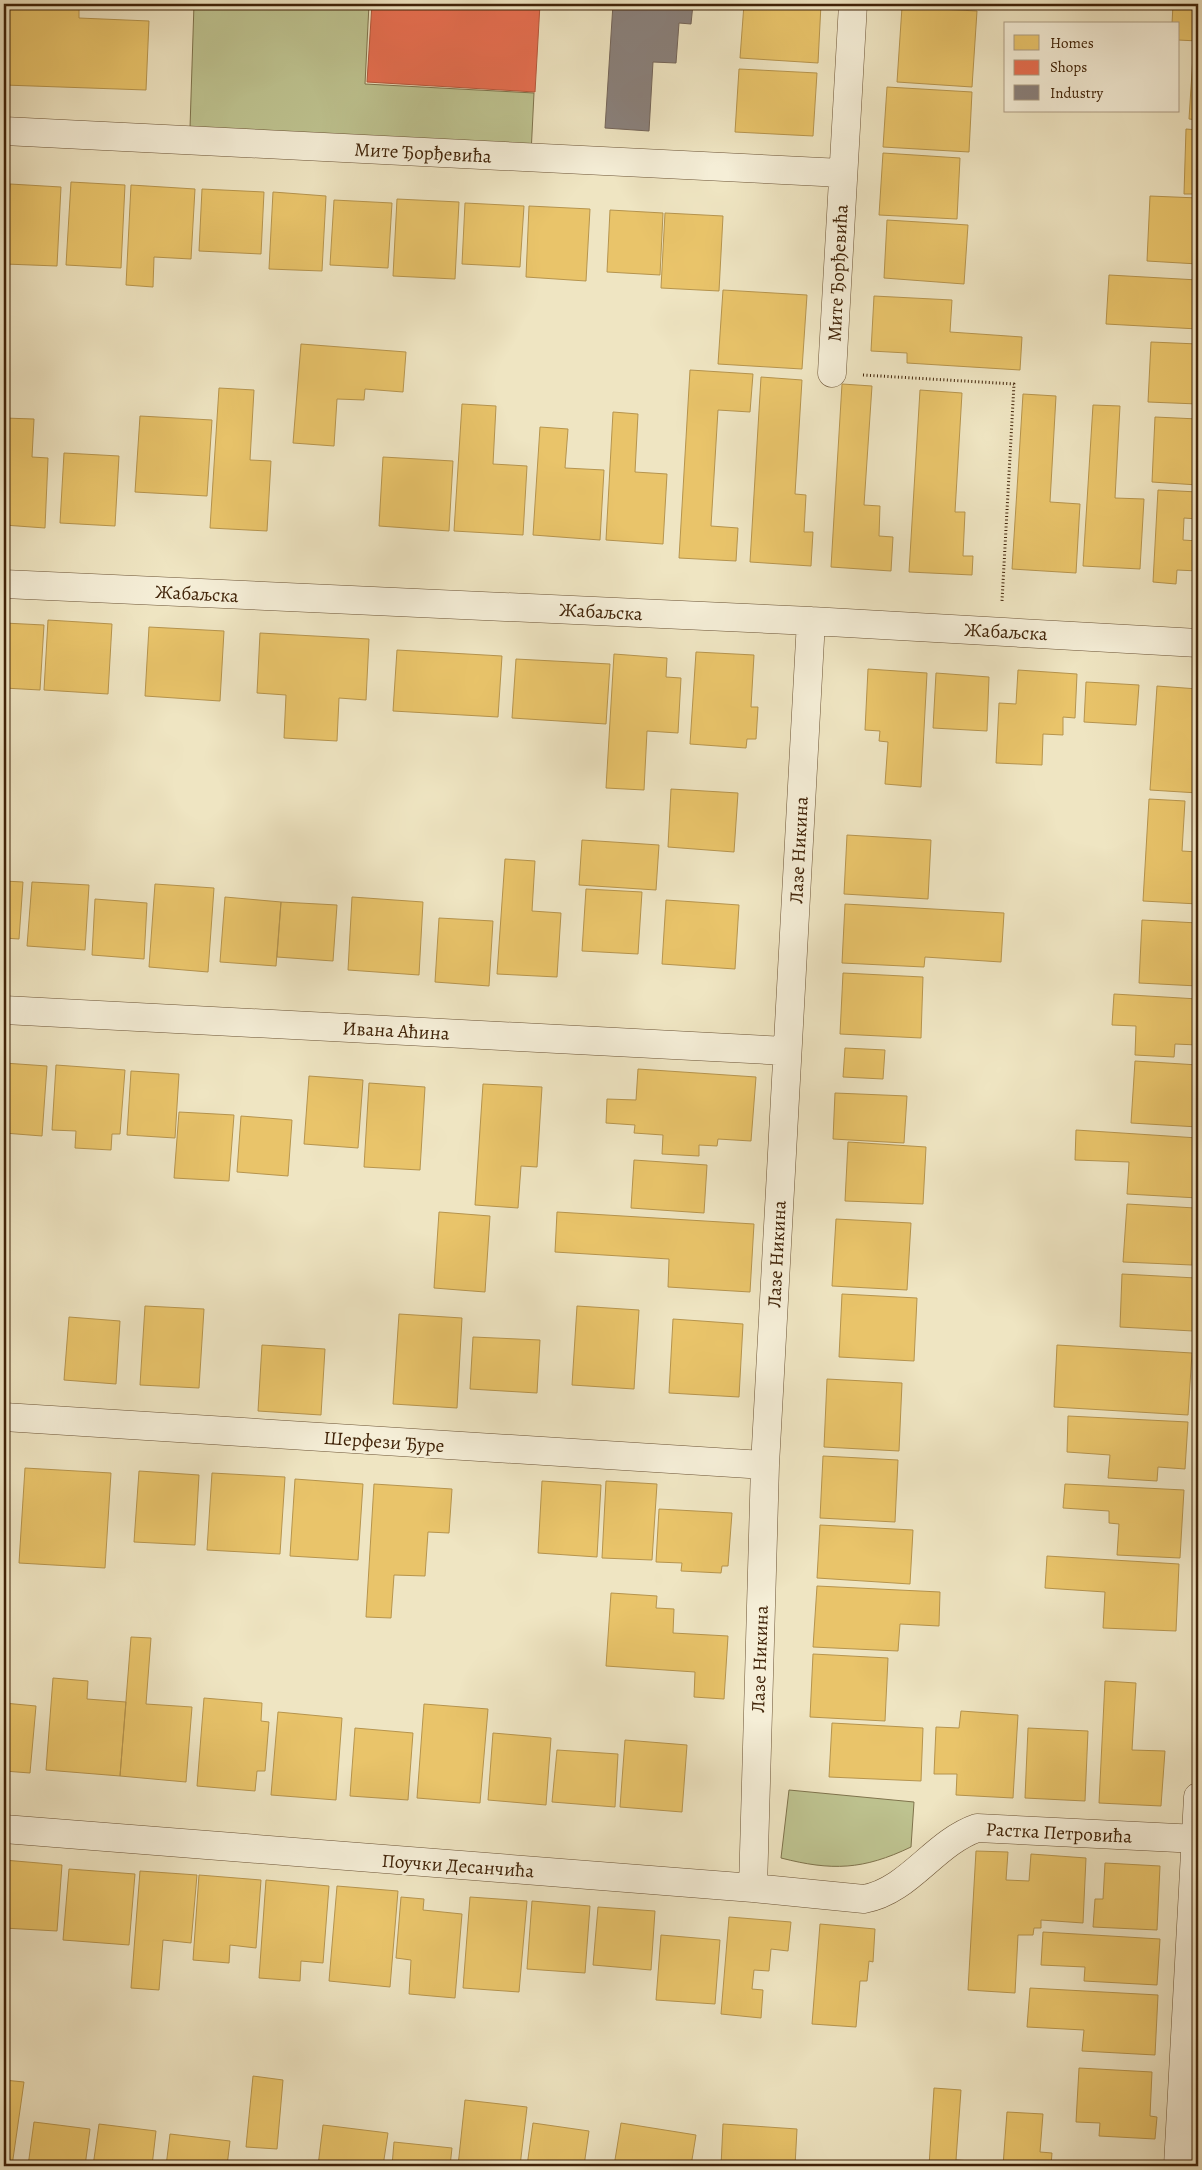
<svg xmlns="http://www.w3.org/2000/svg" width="1202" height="2170" font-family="Alegreya,serif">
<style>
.green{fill:#bec390;stroke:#7f734c}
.homes{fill:#e9c46a;stroke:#b6944d}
.shops{fill:#e76f51;stroke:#b5583b}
.industry{fill:#8a817c;stroke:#746559}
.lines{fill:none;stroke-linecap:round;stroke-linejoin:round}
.minor-casing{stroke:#6c5436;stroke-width:29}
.path{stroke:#402308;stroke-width:3;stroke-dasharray:1 2.5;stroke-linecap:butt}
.minor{stroke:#f5eed7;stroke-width:28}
.labels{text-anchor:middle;stroke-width:5;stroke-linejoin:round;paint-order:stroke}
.street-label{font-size:19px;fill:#402308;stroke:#f5eed7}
</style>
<rect width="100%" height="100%" fill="#efe5c2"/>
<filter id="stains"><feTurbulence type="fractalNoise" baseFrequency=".004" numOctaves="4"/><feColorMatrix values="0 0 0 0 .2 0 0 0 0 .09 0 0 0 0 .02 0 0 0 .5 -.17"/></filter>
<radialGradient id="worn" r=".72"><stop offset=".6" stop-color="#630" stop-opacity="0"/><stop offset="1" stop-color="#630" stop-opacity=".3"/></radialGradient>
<path class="green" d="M194,4h175l-4,80 169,9 -3,61 -341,-26z
M789,1790l125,12 -3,45c-48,23 -79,24 -130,11z"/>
<path class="homes" d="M4,4h75v14l70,3 -3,69 -142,-5z
M744,4h77l-3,59 -78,-5z
M1173,4h25v37l-20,-1v-16h-6z
M902,7l75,4 -5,76 -75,-5z
M1193,56h5v64l-9,-1z
M739,69l78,4 -4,63 -78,-4z
M887,87l85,5 -3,60 -86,-5z
M1186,129l12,1v64h-14z
M883,153l77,5 -3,61 -78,-4z
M71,182l54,3 -4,83 -55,-3z
M10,184l51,3 -4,79 -52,-2z
M131,185l64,4 -4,70 -37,-2 -1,30 -27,-2z
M202,189l62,3 -3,62 -62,-3z
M273,192l53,4 -4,75 -53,-2z
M1150,196l48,2v66l-51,-3z
M397,199l62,3 -4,77 -62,-3z
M334,200l58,3 -4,65 -58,-3z
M465,203l59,3 -4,61 -58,-3z
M529,206l61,3 -4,72 -60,-4z
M610,210l53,3 -3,62 -53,-3z
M665,213l58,3 -4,75 -58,-3z
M887,220l81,5 -4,59 -80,-6z
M1109,275l89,5v49l-92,-5z
M723,290l84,5 -5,74 -84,-5z
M874,296l78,4 -2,32 72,5 -2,33 -113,-7v-10l-36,-2z
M1151,342l47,2v60l-50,-2z
M301,344l105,8 -3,40 -38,-3 -1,11 -27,-1 -3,47 -41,-3z
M690,370l63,4 -3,38 -32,-2 -7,116 27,2 -2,33 -57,-3z
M761,377l41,3 -7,114 11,1 -2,37h9l-2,34 -61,-4z
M842,384l30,2 -8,119 16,1 -1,30 14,1 -2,34 -60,-4z
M219,388l35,2 -4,70 21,1 -4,70 -57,-3z
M920,390l42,3 -7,119h10l-2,44h10l-1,19 -63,-3z
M1023,394l33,2 -6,106 30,2 -4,69 -64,-4z
M462,404l34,2 -3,58 34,2 -4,69 -69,-4z
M1093,405l27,1 -5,92 29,1 -4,70 -57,-3z
M613,412l25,2 -3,58 32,2 -4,70 -57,-4z
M140,416l72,4 -5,76 -72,-4z
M1155,417l43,2v66l-46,-3z
M4,418l30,1 -2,38 16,1 -3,70 -41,-3z
M540,427l28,2 -3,39 39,2 -4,70 -67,-5z
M64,453l55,3 -4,70 -55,-3z
M383,457l70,4 -4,70 -70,-5z
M1158,490l40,2v27l-14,-1 -1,22 15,1v30l-21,-1 -1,14 -23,-2z
M48,620l64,4 -4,70 -64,-4z
M4,623l40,2 -4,65 -36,-2z
M149,627l75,4 -4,70 -75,-5z
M260,633l109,6 -3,61 -27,-2 -2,43 -53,-3 2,-43 -29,-2z
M397,650l105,6 -4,61 -105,-6z
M696,652l58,3 -3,52h7l-2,32h-9l-1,9 -56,-4z
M614,654l53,4 -1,19 15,1 -3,55 -31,-2 -3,59 -38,-2z
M516,659l94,5 -4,60 -94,-6z
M868,669l59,4 -6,114 -36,-3 3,-42 -9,-1 1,-10 -15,-1z
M1018,670l59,4 -2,44 -12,-1v18l-20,-1 -1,31 -46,-2 3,-60 17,1z
M936,673l53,4 -2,54 -54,-3z
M1086,682l53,3 -3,40 -52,-3z
M1157,686l41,3v104l-48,-3z
M671,789l67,4 -4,59 -66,-5z
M1149,799l36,2 -3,50 16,1v52l-55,-3z
M847,835l84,5 -3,59 -84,-5z
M582,840l77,5 -3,45 -77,-5z
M505,859l30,2 -3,50 29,2 -4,64 -60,-3z
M4,881l19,1 -4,57 -15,-1z
M32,882l57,3 -4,65 -58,-4z
M155,884l59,4 -6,84 -59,-5z
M586,889l56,3 -4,62 -56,-3z
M225,897l56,5 -5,64 -56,-4z
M352,897l71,5 -4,73 -71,-5z
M95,899l52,4 -3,56 -52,-4z
M666,900l73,5 -4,64 -73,-5z
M281,902l56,3 -4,56 -56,-4z
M845,904l159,9 -3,49 -76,-5 -1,10 -82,-4z
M439,918l54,3 -4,65 -54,-4z
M1142,920l56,3v63l-59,-3z
M843,973l80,4 -2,61 -81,-4z
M1114,994l84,5v46l-23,-1 -1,13 -39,-2 1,-29 -24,-1z
M845,1048l40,2 -2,29 -40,-2z
M1135,1061l63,4v62l-67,-4z
M4,1063l43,3 -5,70 -38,-3z
M56,1065l69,5 -5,64h-8l-1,16 -36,-2 1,-17 -24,-1z
M638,1069l118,8 -5,64 -33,-2 -1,7 -18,-1v11l-37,-2 1,-19 -29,-2 1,-8 -29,-2 1,-24 29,1z
M131,1071l48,3 -4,64 -48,-3z
M309,1076l54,4 -5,68 -54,-4z
M369,1083l56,4 -5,83 -56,-3z
M483,1084l59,3 -5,80 -16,-1 -3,42 -43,-3z
M835,1093l72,3 -3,47 -71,-4z
M179,1112l55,3 -5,66 -55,-3z
M241,1116l51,4 -4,56 -51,-4z
M1076,1130l122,8v60l-71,-4 2,-32 -54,-2z
M848,1142l78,5 -3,57 -78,-3z
M634,1160l73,5 -3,48 -73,-5z
M1127,1204l68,4 -3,57 -69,-3z
M439,1212l51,4 -5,76 -51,-4z
M557,1212l197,12 -4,68 -82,-5 1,-28 -114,-7z
M836,1219l75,4 -4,67 -75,-4z
M1122,1274l74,4 -3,53 -73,-4z
M842,1294l75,4 -3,63 -75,-4z
M145,1306l59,3 -5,79 -59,-3z
M577,1306l62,4 -5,79 -62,-4z
M399,1314l63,4 -5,90 -64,-4z
M69,1317l51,4 -4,63 -52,-4z
M673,1319l70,5 -4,73 -70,-4z
M473,1337l67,3 -3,53 -67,-4z
M262,1345l63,4 -4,66 -63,-4z
M1057,1345l135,8 -4,62 -134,-8z
M827,1379l75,4 -3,68 -75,-4z
M1068,1416l120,6 -3,47 -27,-2 -1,14 -49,-3 2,-23 -43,-3z
M823,1456l75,4 -3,62 -75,-4z
M25,1468l86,5 -6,95 -86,-5z
M139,1471l60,4 -4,70 -61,-3z
M212,1473l73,4 -5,77 -73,-4z
M295,1479l68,5 -5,76 -68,-4z
M542,1481l59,4 -4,72 -59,-4z
M606,1481l51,3 -5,76 -50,-2z
M374,1484l78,5 -3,44 -21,-1 -3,44 -31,-1 -3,43 -25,-1z
M1065,1484l119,6 -4,68 -63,-3 2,-31 -10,-1v-12l-46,-3z
M659,1509l73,4 -4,53h-6l-1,7 -40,-2 1,-8 -26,-1z
M820,1525l93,5 -3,54 -93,-6z
M1047,1556l132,8 -3,67 -73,-3 2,-36 -60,-4z
M817,1586l123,6 -1,34 -39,-2 -2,27 -85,-4z
M611,1593l46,3 -1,12 18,1 -1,24 55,3 -4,63 -30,-2 1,-25 -89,-6z
M131,1637l20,1 -5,66 46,3 -6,75 -66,-6z
M813,1654l75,4 -3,63 -75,-4z
M53,1678l35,3 -1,18 39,3 -6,74 -74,-6z
M1105,1681l31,2 -4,67 33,1 -4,55 -62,-3z
M204,1698l58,5 -1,18 8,1 -4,49h-8l-2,20 -58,-5z
M4,1703l32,3 -6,67 -26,-2z
M424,1704l64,5 -8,94 -63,-5z
M961,1711l57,4 -5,83 -57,-3 1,-21h-23l2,-47 23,1z
M278,1712l64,6 -6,82 -65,-5z
M832,1723l91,5 -2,53 -92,-4z
M355,1728l58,5 -5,67 -58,-4z
M1028,1728l60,3 -3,70 -60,-3z
M493,1733l58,5 -5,67 -58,-5z
M625,1740l62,5 -5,67 -62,-5z
M557,1750l61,4 -3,53 -63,-5z
M976,1851l32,1 -2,28 23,1 2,-27 55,4 -3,65 -42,-3v8h-7l-1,7h-15l-3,58 -47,-3z
M4,1860l58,5 -5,66 -53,-3z
M1105,1863l55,3 -3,64 -64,-3 2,-28h8z
M69,1869l66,5 -6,71 -66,-5z
M140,1871l57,4 -6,68 -28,-3 -4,50 -28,-2z
M199,1875l62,5 -5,68 -26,-3 -1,18 -36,-3z
M266,1880l63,6 -6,77 -22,-2 -1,20 -41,-3z
M337,1886l61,5 -8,96 -61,-6z
M401,1897l23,2 -1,11 39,4 -7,84 -46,-4 2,-34 -15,-2z
M470,1897l57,4 -8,91 -56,-4z
M532,1901l58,5 -5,67 -58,-4z
M598,1907l57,4 -4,59 -58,-5z
M729,1917l62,5 -3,29 -17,-2 -2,22 -15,-1 -2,19 11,1 -2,28 -40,-4z
M820,1924l55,5 -2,33 -4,-1 -2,20h-7l-4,46 -44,-3z
M1043,1932l117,7 -3,46 -73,-4 1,-14 -44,-2z
M661,1935l59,5 -5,64 -59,-4z
M1030,1988l128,7 -3,60 -73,-4 2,-21 -57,-3z
M1079,2068l73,4 -2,44 7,1 -2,22 -56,-3 1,-13 -24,-1z
M253,2076l30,4 -6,69 -31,-2z
M4,2080l20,2 -12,84h-8z
M934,2088l27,2 -5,70 33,2v4h-60z
M465,2100l62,7 -7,59h-62z
M1007,2112l36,2 -3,38 12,1 -1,13h-48z
M34,2122l56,7 -5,37h-57z
M533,2123l56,8 -5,35h-57z
M621,2123l75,12 -5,31h-77z
M99,2124l57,7 -4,35h-59z
M723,2124l74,5 -2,37h-74z
M323,2125l65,8 -5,33h-65z
M170,2134l60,7 -3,25h-61z
M394,2142l58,6 -2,18h-58z"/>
<path class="shops" d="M372,4h168l-5,88 -168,-10z"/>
<path class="industry" d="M613,4h80l-2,20 -12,-1 -3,40 -23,-1 -4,69 -44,-3z"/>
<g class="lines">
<g class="minor-casing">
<path id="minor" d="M4,131l838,42
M832,373l21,-369
M4,584l807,37 387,22
M4,1010l783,41
M4,1417l761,48
M4,1829l749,59 111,11c45,-8 70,-56 113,-71l221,11
M753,1888l12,-423 46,-844
M1178,2166l20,-369"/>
</g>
<path class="path" d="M863,375l151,9 -12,217"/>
<use href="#minor" class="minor"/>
</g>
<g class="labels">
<g class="street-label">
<text transform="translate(423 152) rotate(3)" y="7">Мите Ђорђевића</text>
<text transform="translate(837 273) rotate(-87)" y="7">Мите Ђорђевића</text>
<text transform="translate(197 593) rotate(3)" y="7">Жабаљска</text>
<text transform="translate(601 611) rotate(3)" y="7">Жабаљска</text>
<text transform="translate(1006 631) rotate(3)" y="7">Жабаљска</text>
<text transform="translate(798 850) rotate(-87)" y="7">Лазе Никина</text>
<text transform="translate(396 1030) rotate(3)" y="7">Ивана Аћина</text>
<text transform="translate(776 1254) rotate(-87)" y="7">Лазе Никина</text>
<text transform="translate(384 1441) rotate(4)" y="7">Шерфези Ђуре</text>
<text transform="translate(759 1659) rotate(-88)" y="7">Лазе Никина</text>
<text transform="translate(1059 1832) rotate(3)" y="7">Растка Петровића</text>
<text transform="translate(458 1865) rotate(4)" y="7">Поучки Десанчића</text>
</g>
</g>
<rect width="1202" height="2170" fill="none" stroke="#efe5c2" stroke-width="20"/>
<rect x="5" y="5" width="1192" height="2160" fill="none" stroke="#402308" stroke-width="2.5"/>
<rect x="10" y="10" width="1182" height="2150" fill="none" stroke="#402308"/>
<rect x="1004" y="22" width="175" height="90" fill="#f5eed7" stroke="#ad9d84"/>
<rect x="1014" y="35" width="25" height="15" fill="#e9c46a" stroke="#ad9d84"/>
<text x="1050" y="48" font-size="15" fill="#402308">Homes</text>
<rect x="1014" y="60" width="25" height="15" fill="#e76f51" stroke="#ad9d84"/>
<text x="1050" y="72" font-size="15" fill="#402308">Shops</text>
<rect x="1014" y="85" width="25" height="15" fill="#8a817c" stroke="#ad9d84"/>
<text x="1050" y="98" font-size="15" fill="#402308">Industry</text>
<rect width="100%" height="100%" filter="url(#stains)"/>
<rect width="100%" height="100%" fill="url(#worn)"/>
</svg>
